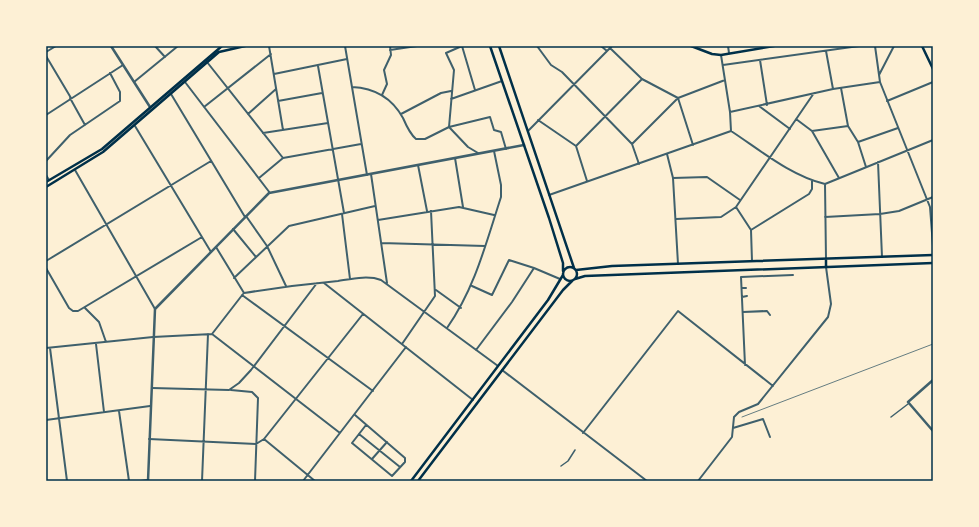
<svg xmlns="http://www.w3.org/2000/svg" width="979" height="527" font-family="'Public Sans',sans-serif">
<style>
.lines{fill:none;stroke-linecap:round;stroke-linejoin:round}
.pedestrian{stroke:#3f606c;stroke-width:1.5}
.minor{stroke:#3f606c;stroke-width:2}
.tertiary{stroke:#3f606c;stroke-width:2.5}
.secondary{stroke:#003049;stroke-width:2.5}
.rail{stroke:#657d81;stroke-width:1}
.neatline{fill:none;stroke:#003049;stroke-width:1.5}
</style>
<rect width="100%" height="100%" fill="#fdf0d5"/>
<g class="lines">
<path class="pedestrian" d="M891,417l17,-13
M561,466l7,-5 7,-11"/>
<path class="minor" d="M155,46l10,11
M269,46l14,84
M345,46l22,129
M462,46l-16,7 8,17 -5,57 19,20 10,6
M462,46l13,44
M537,46l14,19 11,7 70,72 7,20
M601,46l6,5
M728,46l1,7
M875,46l5,36 50,125 3,39
M610,48l32,31 36,19 15,47
M390,50l27,-4
M826,51l7,38
M46,52l10,-6
M721,55l9,57 1,19
M46,56l25,42
M760,60l7,45
M207,62l76,96
M723,65l136,-19
M318,66l26,147
M274,74l73,-15
M879,75l15,-29
M134,82l44,-36
M185,82l85,111
M352,87c22,1 40,11 51,31 3,7 7,16 13,21h9l24,-12 41,-10 4,13 7,2 5,17
M841,88l7,38 10,16 8,25
M171,94l74,123
M382,95l5,-11 -3,-14 7,-15 -1,-9
M70,98l15,27
M451,99l51,-18
M278,101l44,-8
M887,101l46,-19
M759,106l31,23
M204,107l67,-53
M730,112l103,-23 47,-7
M248,114l28,-25
M401,114l40,-21 10,-2
M46,115l77,-50
M796,119l16,12 36,-5
M538,120l38,26 11,35
M135,126l76,126
M528,131l84,-85
M812,131l27,47
M263,133l65,-10
M858,142l40,-14
M632,144l46,-46 47,-18
M576,146l66,-67
M667,154l6,24 5,86
M455,158l8,49
M46,161l24,-26 50,-34v-9l-10,-19
M878,162l4,95
M418,165l9,46
M75,170l80,139
M371,174l16,109
M46,175l3,5
M259,178l24,-20 78,-14
M673,178l34,-1 33,23
M825,184l108,-44
M549,195l182,-64c29,19 60,45 94,53l1,75
M736,207l15,23 1,31
M342,214l8,65
M246,216l21,30 19,40
M825,217l55,-3 19,-3 34,-14
M676,219l45,-2 15,-10 78,-114
M378,220l81,-13 35,8
M233,229l23,28
M751,230l58,-36 3,-5v-8
M381,243l104,3
M216,247l28,46c31,-5 62,-9 94,-12 13,-2 30,-6 43,-1l117,86
M46,261l165,-100
M46,268l23,40 4,3h5l124,-74
M234,278l55,-52 86,-20
M324,283l149,117
M472,286l20,9 17,-35 25,8
M742,288h4
M436,290l25,18
M242,295l131,96
M742,297l5,-1
M85,308l14,14 7,20
M743,312l24,-1 3,4
M447,328c28,-40 39,-85 54,-131v-12l-7,-34
M212,334l31,-40
M96,344l8,68
M402,344l33,-48 -4,-85
M46,348l107,-11 59,-3 128,99
M50,348l17,133
M476,350l36,-48 22,-34 26,11
M745,365l-4,-88 52,-2
M502,370l145,111
M152,388l77,2 10,-7 12,-13 66,-87
M231,390l21,2 6,6 -3,83
M119,411l10,70
M355,415l50,43v4l-13,14 -40,-33 14,-18
M46,420l104,-14
M733,428l30,-9 7,18
M583,433l95,-122 95,75
M359,434l41,33
M149,439l107,5 8,-5 99,-125
M264,439l51,42
M372,459l15,-17
M141,481l7,-1
M202,481l6,-147
M303,481l103,-134
M698,481l34,-44 2,-20 5,-5 19,-8 70,-87 3,-13 -5,-37"/>
<path class="tertiary" d="M111,46l39,61
M933,380l-25,22 25,29
M148,481l7,-172 114,-116 255,-48"/>
<path class="secondary" d="M490,46l59,172 14,45v8
M499,46l75,222
M691,46l21,8 9,1 53,-9
M922,46l11,23
M46,182l56,-33 120,-103
M46,187l57,-35 116,-100 26,-6
M826,259v8
M563 274a7 7 0 1 1 14 0a7 7 0 1 1-14 0Z
M576,270l36,-4 321,-11
M575,279l10,-3 348,-13
M411,481l137,-181 15,-25
M418,481l145,-191 9,-9"/>
<path class="rail" d="M742,417l191,-73"/>
</g>
<rect width="979" height="527" fill="none" stroke="#fdf0d5" stroke-width="94"/>
<rect x="47" y="47" width="885" height="433" class="neatline"/>
</svg>
